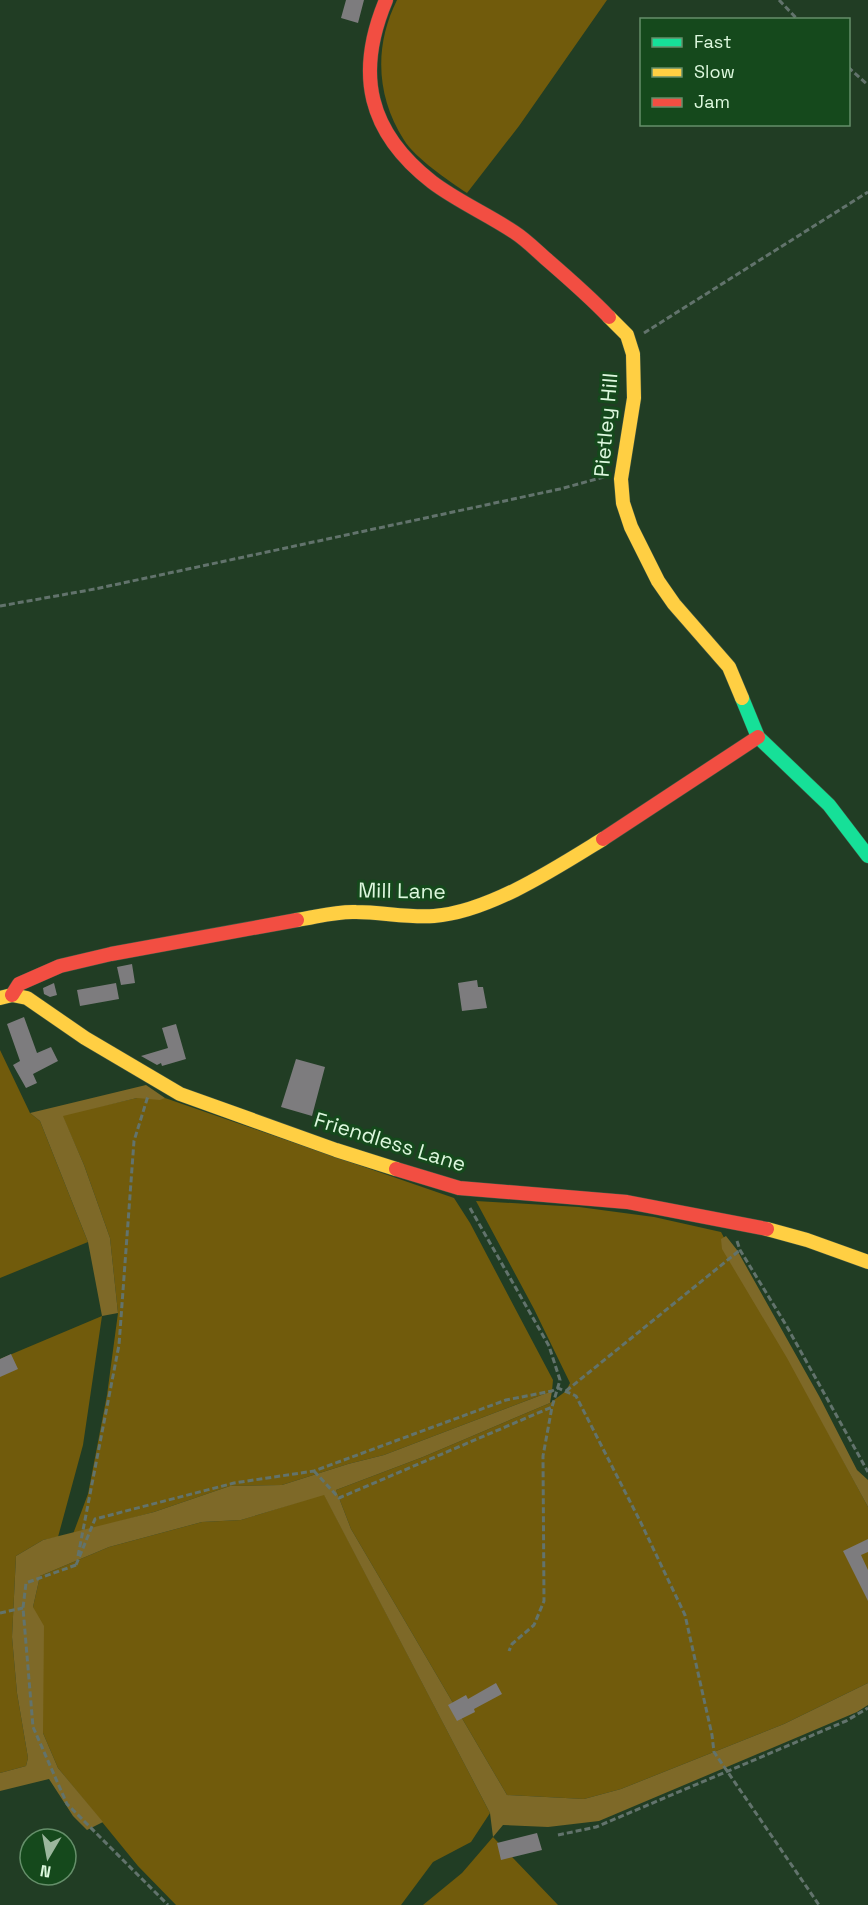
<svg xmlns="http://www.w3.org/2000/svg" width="868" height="1905" font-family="'Space Grotesk',sans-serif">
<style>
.green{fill:#715b0c}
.forest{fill:#7e6928}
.building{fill:#7d7c7e}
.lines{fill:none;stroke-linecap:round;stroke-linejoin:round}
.fast-casing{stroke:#425843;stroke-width:15}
.slow-casing{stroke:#425843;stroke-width:15}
.jam-casing{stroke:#425843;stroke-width:15}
.path{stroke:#62736c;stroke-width:3;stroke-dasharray:6 3;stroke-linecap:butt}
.fast{stroke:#16e098;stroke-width:14}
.slow{stroke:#ffcf43;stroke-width:14}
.jam{stroke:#f24e42;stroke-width:14}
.labels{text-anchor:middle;stroke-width:6;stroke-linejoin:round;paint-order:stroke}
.street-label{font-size:21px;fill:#ddf8de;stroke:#15491c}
</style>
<rect width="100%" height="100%" fill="#213d24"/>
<path class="green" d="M397,0h210l-88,126 -52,67c-18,-12 -52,-35 -63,-53 -28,-44 -30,-94 -7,-140z
M0,1050l30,63 10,8 48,121 -88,36z
M137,1098h28l289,100 16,25 83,157 -1,11 -168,64 -36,9 -66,21 -52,1 -76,26 -81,22 15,-40 19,-99 11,-82 -8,-75 -26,-73 -22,-50z
M476,1201l103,6 75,10 67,15 147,275v176l-84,41 -163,65 -37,10 -77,-4 -156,-266 -15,-39 87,-33 127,-54 16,-12 4,-8 -36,-74z
M102,1316l-19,129 -25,92 -15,3 -27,16 -4,81 5,56 11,65 -2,8 -26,7v-414z
M324,1494l166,319 -19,29 -38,20 -32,43h-225l-38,-39 -80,-98 -15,-35 -1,-35 -9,-91 7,-31 69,-29 93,-25 39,-2z
M493,1837l65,68h-135l39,-32z"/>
<path class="forest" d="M146,1085l19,13 -5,2 -23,-2 -74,18 21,49 26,73 8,75 -16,3 -14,-74 -48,-121 -10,-8z
M726,1236l11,14 82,146 38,74 11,10v27l-81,-149 -65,-109 -1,-10z
M552,1391l-2,12 -127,54 -87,33 15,39 156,266 77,4 37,-10 163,-65 84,-41v22l-11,7 -258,109 -51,6 -45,-2 -10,12 -3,-24 -166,-318 -83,25 -39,2 -93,25 -69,29 -7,31 11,19 -1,107 15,35 45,54 -16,8 -14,-14 -24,-37 -49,12v-18l26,-7 2,-8 -11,-65 -5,-56 4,-81 27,-16 111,-28 76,-26 52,-1 66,-21 36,-9z"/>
<path class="building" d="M346,0h18l-6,23 -17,-5z
M132,964l3,19 -14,2 -4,-18z
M477,980l1,7h5l4,21 -25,3 -4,-28z
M54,983l3,12 -7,2 -6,-3 -1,-6z
M116,983l3,16 -39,7 -3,-16z
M24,1017l13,36 14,-6 7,14 -25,13 4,9 -11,5 -13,-23 7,-4 -13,-37z
M176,1024l10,35 -24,7 -1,-3 -4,2 -16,-9 27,-8 -6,-20z
M296,1059l29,8 -13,49 -31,-9z
M11,1354l7,15 -18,8v-18z
M868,1539v13l-7,3 7,15v31l-25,-50z
M496,1683l6,11 -28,15 1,3 -18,9 -9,-16 18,-10 2,4z
M537,1833l5,17 -41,10 -4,-17z"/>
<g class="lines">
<g class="fast-casing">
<path id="fast" d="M742,698l16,39 71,68 39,51"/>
</g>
<g class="slow-casing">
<path id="slow" d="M609,317l18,18 6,19 1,44 -13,81 2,24 8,24 27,54 16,23 55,63 13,31
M297,920c20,-3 39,-9 59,-8 26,0 52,6 78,4 55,-4 122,-48 169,-77
M0,998l12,-3 15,3 58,40 95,56 156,56 60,19
M767,1229l40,11 61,22"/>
</g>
<g class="jam-casing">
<path id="jam" d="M386,0c-31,74 -18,132 46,182 25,19 55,32 82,50 11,7 21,17 31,26 22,19 44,38 64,59
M603,839l155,-102
M12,995l7,-11 41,-18 51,-12 186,-34
M396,1169l63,19 168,14 140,27"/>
</g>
<path class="path" d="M779,0l19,20
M848,67l20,18
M644,333l224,-141
M0,606l95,-17 465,-100 44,-12
M470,1208l79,138 11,34 -8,27 -9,49 1,145 -10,24 -22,19 -3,7
M737,1241l3,9 46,75 82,147
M566,1391l174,-141
M314,1471l25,27 213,-91
M78,1556l41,-211 15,-204 14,-45
M76,1565l19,-46 139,-36 80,-12 192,-71 46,-9 6,-3 18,8 65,127 44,92 27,120 2,17 105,153
M76,1565l-50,18 -3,25 10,119 34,77 101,101
M0,1613l23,-5
M558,1835l38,-8 250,-106 22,-13"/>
<use href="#fast" class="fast"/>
<use href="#slow" class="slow"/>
<use href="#jam" class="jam"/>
</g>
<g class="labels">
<g class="street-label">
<text transform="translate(606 425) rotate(-85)" y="7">Pietley Hill</text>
<text transform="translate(402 891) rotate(1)" y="7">Mill Lane</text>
<text transform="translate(390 1142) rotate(17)" y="7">Friendless Lane</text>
</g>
</g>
<rect x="640" y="18" width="210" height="108" fill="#15491c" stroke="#658f6a" stroke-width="1.5"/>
<rect x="652" y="38" width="30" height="9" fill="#16e098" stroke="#658f6a" stroke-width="1.5"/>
<text x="694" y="48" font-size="18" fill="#ddf8de">Fast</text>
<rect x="652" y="68" width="30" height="9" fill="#ffcf43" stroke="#658f6a" stroke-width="1.5"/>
<text x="694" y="78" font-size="18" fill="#ddf8de">Slow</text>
<rect x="652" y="98" width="30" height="9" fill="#f24e42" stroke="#658f6a" stroke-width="1.5"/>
<text x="694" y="108" font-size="18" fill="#ddf8de">Jam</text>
<g transform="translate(48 1857) rotate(190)"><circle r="28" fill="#15491c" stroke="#658f6a" stroke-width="1.5"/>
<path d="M0-4.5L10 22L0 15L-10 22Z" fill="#9bb79d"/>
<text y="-9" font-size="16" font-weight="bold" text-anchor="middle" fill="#ddf8de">N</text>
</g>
</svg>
